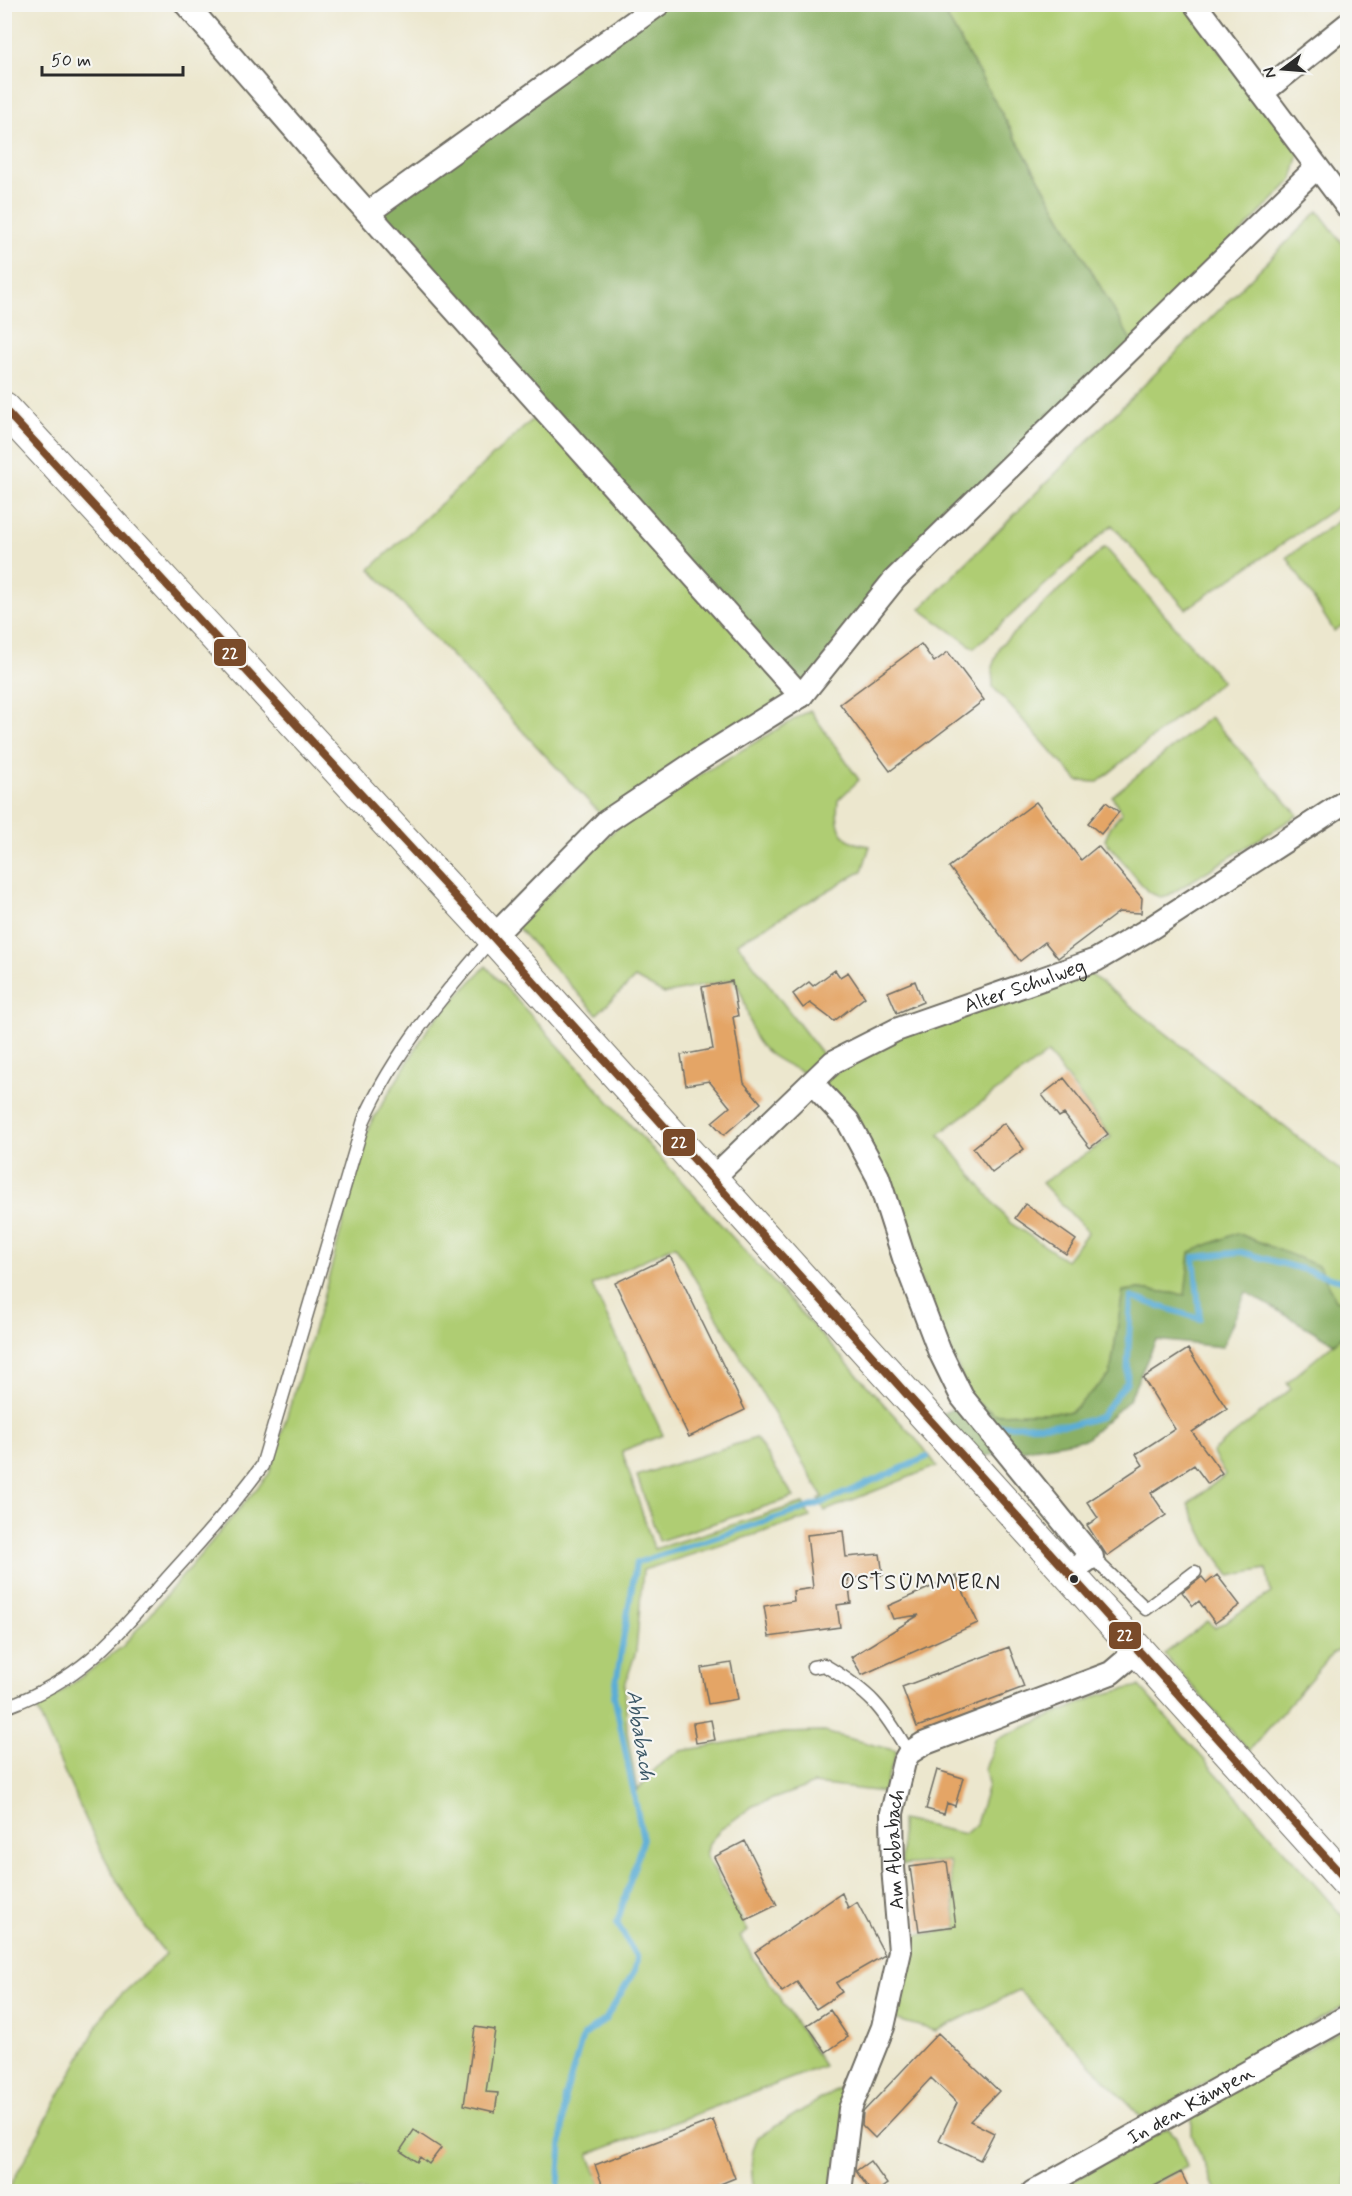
<svg xmlns="http://www.w3.org/2000/svg" width="1352" height="2196" font-family="Mynerve,sans-serif">
<style>
.green{fill:#afcd73;stroke:#6d7c4f;stroke-width:1.5;fill-rule:evenodd}
.forest{fill:#8bb065;stroke:#5b6e48;stroke-width:1.5}
.lines{fill:none;stroke-linecap:round;stroke-linejoin:round}
.stream{stroke:#5badd6;stroke-width:6}
.building{fill:#e4a566}
.lane-casing{stroke:#6f6d64;stroke-width:15}
.street-casing{stroke:#6f6d64;stroke-width:26}
.secondary-casing{stroke:#6f6d64;stroke-width:34}
.lane{stroke:#fff;stroke-width:12}
.street{stroke:#fff;stroke-width:22}
.secondary{stroke:#fff;stroke-width:32}
.bus-1-casing{stroke:#f6f6f2;stroke-width:12}
.bus-1{stroke:#7a4b2a;stroke-width:8}
.bus-dot{fill:#2b2b2b;stroke:#f6f6f2;stroke-width:2}
.labels{text-anchor:middle;stroke-width:4.5;stroke-linejoin:round;paint-order:stroke}
.street-label{font-size:20px;fill:#2b2b2b;stroke:#f6f6f2}
.water-label{font-size:21px;font-style:italic;fill:#3c5867;stroke:#f6f6f2}
.quarter-label{font-size:22px;letter-spacing:1.5px;fill:#2b2b2b;stroke:#f6f6f2}
.line-badge{stroke:#f6f6f2;stroke-width:2}
.badge-label{font-size:16px;text-anchor:middle;font-weight:bold;fill:#fff}
</style>
<rect width="100%" height="100%" fill="#f6f6f2"/>
<filter id="ink" filterUnits="userSpaceOnUse"><feTurbulence type="fractalNoise" baseFrequency=".0167" numOctaves="2"/><feDisplacementMap in="SourceGraphic" scale="12" xChannelSelector="R" yChannelSelector="G"/><feConvolveMatrix kernelMatrix="1 2 1 2 8 2 1 2 1" color-interpolation-filters="sRGB"/></filter>
<filter id="wash" filterUnits="userSpaceOnUse"><feTurbulence type="fractalNoise" baseFrequency=".008" numOctaves="4" result="noise"/><feDisplacementMap in="SourceGraphic" scale="24" xChannelSelector="R" yChannelSelector="G"/><feGaussianBlur stdDeviation="1.35" result="paint"/><feColorMatrix in="noise" values="0 0 0 0 0 0 0 0 0 0 0 0 0 0 0 0 0 1.4 0 .05"/><feComposite in="paint" operator="in"/></filter>
<g filter="url(#wash)">
<rect width="100%" height="100%" fill="#ece7ce"/>
<path class="green" d="M940,5h245l114,148 -7,27 -159,164z
M1318,211l29,38v251l-161,109 -74,-84 -138,123 -54,-39z
M545,408l256,288 -194,125 -237,-252z
M1347,515v107l-13,9 -47,-74z
M1105,547l117,134 -124,101 -20,-1 -85,-94 -1,-20 8,-21z
M810,710l49,70 -21,20c-3,26 1,43 32,46l-8,25 -125,72 88,115 -17,17c-20,-10 -47,-20 -55,-42 -6,-19 -8,-37 -19,-54l-70,15 -29,-16 -38,36 -81,-88 112,-109z
M1210,717l88,98 -129,80 -9,2 -12,-5 -43,-52 6,-14 11,-13 -10,-17z
M486,966l437,481 14,19 -112,45 -6,-12 4,-2 -148,-252 -83,40 71,150 -41,16 32,98 149,-46 7,14 -167,53 -7,81 -11,34 2,47 10,59c15,-18 21,-29 44,-40l103,-18 40,-1 73,19 -14,41 -69,-8 -61,22 -33,24 -11,13 -3,13 42,75 -8,6 84,129 -235,88 14,37 -596,1 100,-184 59,-54c-54,-64 -94,-166 -129,-244l86,-64 146,-172 53,-172 47,-176 61,-101z
M1088,972l259,204v126l-12,-1 -17,-35 -133,29 -45,-6 -17,2 -13,84 -39,37 -76,2 -23,-14 -63,-147 -88,-171 77,-48zM1048,1053l63,84 -69,46 46,49 -22,28 -57,-38 -70,-88z
M1347,1332v314l-15,8 -83,97 -85,-97 44,-33 7,7 56,-35 -5,-24 -36,7 -23,-33 -19,-39 37,-29 -13,-23 79,-63 -4,-6z
M756,1438l38,59 -135,44 -22,-65z
M1139,1686l208,235v83l-205,114 -123,-128 -83,41 -42,-12 16,-83 47,-7 -8,-68 -47,4 -1,-45 64,14 11,-10 12,-39 -3,-16 12,-30 103,-44z
M1347,2027v164h-131l-24,-56v-21z
M855,2078l-24,113h-77c-3,-20 -5,-36 4,-54z
M1168,2128l8,9 11,30 -48,24 -86,1z"/>
<path class="forest" d="M659,5h281l193,339 -239,236 -93,116 -432,-484z
M1237,1233l82,33 16,34 12,2v30l-13,11 -88,-51 -24,55 -66,-7 -27,60 -43,39 -113,19 -38,-41 37,-17 23,14 76,-2 39,-37 13,-84 17,-2 45,6 5,-43z"/>
<g class="lines">
<path class="stream" d="M995,1426l80,-2 25,-7 27,-35 4,-85 69,22 -6,-62 47,-5 107,30
M558,2192l7,-95 18,-61 22,-16 30,-50 2,-12 -20,-35 26,-84 -29,-144 22,-132 186,-60 105,-46"/>
</g>
<g id="blocks">
<path class="building" d="M921,644l13,18 14,-10 36,48 -94,71 -50,-67z
M1036,802l45,58 17,-14 44,52 -1,15 -22,-1 -61,46 -13,-16 -25,19 -71,-94z
M1106,802l13,10 -18,22 -13,-11z
M835,970l5,7 8,-5 17,25 -31,24 -24,-18 -7,5 -10,-14 16,-12 4,4z
M732,981l6,35 -5,1 11,66 17,20 -37,32 -12,-13 18,-15 -21,-26 -23,4 -5,-30 32,-6 -11,-62z
M915,981l8,21 -26,11 -9,-21z
M1064,1078l44,56 -18,14 -26,-34 -5,3 -17,-22z
M1004,1123l20,26 -32,24 -19,-25z
M1025,1204l51,36 -10,14 -51,-36z
M670,1256l75,154 -56,27 -74,-154z
M1188,1349l39,60 -35,23 30,41 -14,11 -14,-19 -43,28 15,22 -59,41 -20,-31 11,-7 -11,-16 56,-37 -7,-11 39,-25 -32,-51z
M843,1531l3,26 34,-3 3,21 -35,4 3,24 -14,2 3,22 -71,10 -5,-31 30,-5 -1,-10 20,-3 -6,-53z
M1217,1575l23,30 -25,18 -16,-22 -6,5 -11,-14 20,-15 5,6z
M956,1576l22,47 -116,52 -11,-18 68,-42 -26,4 -5,-13z
M1009,1647l15,40 -107,40 -15,-40z
M731,1663l7,36 -30,5 -7,-36z
M711,1720l4,20 -19,3 -3,-20z
M937,1770l26,8 -8,28 -8,-3 -3,11 -18,-5z
M745,1841l32,64 -31,15 -32,-63z
M947,1862l9,64 -37,5 -9,-64z
M842,1893l6,15 9,-6 28,53 -49,28 6,9 -26,17 -19,-27 -15,10 -27,-40z
M830,2010l18,27 -22,15 -19,-27z
M475,2027l20,3 -9,62 12,1 -3,19 -31,-7z
M938,2033l61,58 -29,30 24,12 -14,27 -41,-20 18,-37 -26,-25 -56,60 -13,-13 1,-13z
M713,2120l22,58 -34,14h-96l-10,-27z
M414,2130l27,18 -12,16 -9,-7 -3,5 -17,-11z
M870,2161l17,23 -11,8h-5l-15,-21z
M1181,2172l10,20h-48z"/>
</g>
</g>
<g filter="url(#ink)">
<use href="#blocks" fill-opacity="0" stroke="#6f6d64" stroke-width="1.5"/>
<g class="lines">
<g class="lane-casing">
<path id="lane" d="M1092,1557l54,52 49,-37
M813,1667l11,-2c47,28 58,42 85,88
M11,1705c77,-29 107,-72 160,-131 32,-35 63,-70 91,-108l102,-346c30,-68 81,-127 129,-183"/>
</g>
<g class="street-casing">
<g id="street">
<path d="M186,4l164,189 451,503 93,-116 423,-413"/>
<path d="M1195,4l153,204"/>
<path d="M1262,93l86,-69"/>
<path d="M369,212l290,-208"/>
<path d="M493,937l114,-116 87,-58 107,-67"/>
<path d="M812,1083l36,38 30,56 26,81 35,92 23,47 130,160 -23,16"/>
<path id="s1" d="M712,1179l121,-117 63,-32 200,-70 55,-32 197,-128"/>
<path id="s2" d="M840,2192l10,-83 33,-82 17,-76 -7,-84 -1,-54 12,-51 5,-9 14,-9 188,-71 27,-23"/>
<path id="s3" d="M1033,2192l315,-176"/>
</g>
</g>
<g class="secondary-casing">
<path id="secondary" d="M4,408l489,529 855,946"/>
</g>
<use href="#lane" class="lane"/>
<use href="#street" class="street"/>
<use href="#secondary" class="secondary"/>
<g class="bus-1-casing">
<path id="bus-1" d="M4,409l489,528 855,945"/>
</g>
<use href="#bus-1" class="bus-1"/>
</g>
</g>
<circle class="bus-dot" cx="1074" cy="1579" r="5"/>
<g class="labels">
<g class="street-label">
<text dy="7" stroke="none"><textPath href="#s1" startOffset="375">Alter Schulweg</textPath></text>
<text dy="7" stroke="none"><textPath href="#s2" startOffset="352">Am Abbabach</textPath></text>
<text dy="7" stroke="none"><textPath href="#s3" startOffset="180">In den Kämpen</textPath></text>
</g>
<g class="water-label">
<text transform="translate(641 1735) rotate(81)" y="7">Abbabach</text>
</g>
<g class="quarter-label">
<text x="921" y="1589">OSTSÜMMERN</text>
</g>
</g>
<g class="line-badge">
<rect x="213" y="638" width="34" height="29" rx="6" fill="#7a4b2a"/>
<rect x="662" y="1128" width="34" height="29" rx="6" fill="#7a4b2a"/>
<rect x="1108" y="1621" width="34" height="29" rx="6" fill="#7a4b2a"/>
</g>
<g class="badge-label">
<text x="230" y="659">22</text>
<text x="679" y="1148">22</text>
<text x="1125" y="1641">22</text>
</g>
<rect width="1352" height="2196" fill="none" stroke="#f6f6f2" stroke-width="24"/>
<g transform="translate(1283 69) rotate(254)" stroke="#f6f6f2" stroke-width="4.5" paint-order="stroke">
<path d="M0-4.5L10 22L0 15L-10 22Z" fill="#2b2b2b"/>
<text y="-9" font-size="16" font-weight="bold" text-anchor="middle" fill="#2b2b2b">N</text>
</g>
<path d="M42 66v9h141v-9" fill="none" stroke="#2b2b2b" stroke-width="3"/>
<text x="51" y="66" font-size="18" fill="#2b2b2b" stroke="#f6f6f2" stroke-width="4.5" paint-order="stroke">50 m</text>
</svg>
